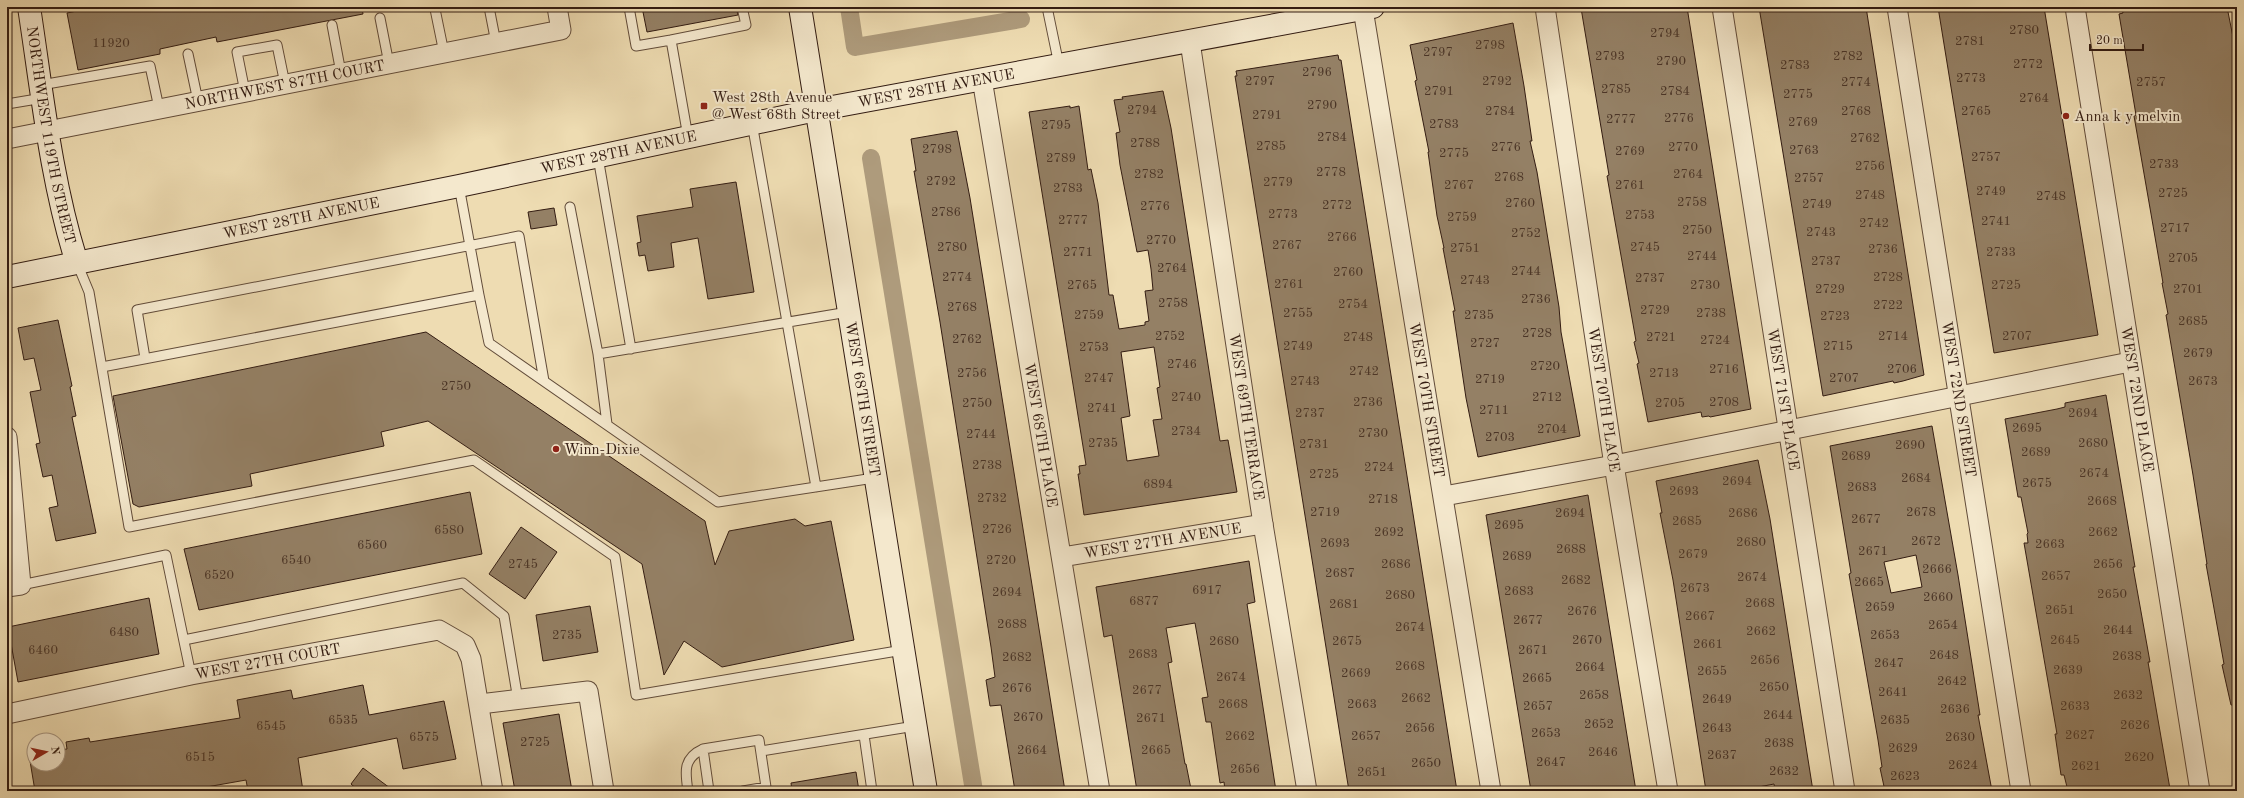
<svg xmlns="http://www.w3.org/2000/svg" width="2244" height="798" font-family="'Old Standard TT',serif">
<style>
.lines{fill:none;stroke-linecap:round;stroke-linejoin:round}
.canal{stroke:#ae9b7c;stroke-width:18}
.building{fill:#948065;stroke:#331c12;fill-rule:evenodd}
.lane-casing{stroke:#624c3a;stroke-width:11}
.street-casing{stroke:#624c3a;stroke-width:21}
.secondary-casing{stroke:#331c12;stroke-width:24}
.lane{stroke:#f4e8cd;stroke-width:9}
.street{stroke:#f4e8cd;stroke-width:19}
.secondary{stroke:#f4e8cd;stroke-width:22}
.poi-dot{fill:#8f2418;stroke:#f4e8cd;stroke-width:1.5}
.labels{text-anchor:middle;stroke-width:4;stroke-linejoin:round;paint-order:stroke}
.number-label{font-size:13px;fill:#4b3527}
.street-label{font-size:15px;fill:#331c12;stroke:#f4e8cd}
.poi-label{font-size:15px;fill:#331c12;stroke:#f4e8cd;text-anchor:start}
</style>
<rect width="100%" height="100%" fill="#eedcb2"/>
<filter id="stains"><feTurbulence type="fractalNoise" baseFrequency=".005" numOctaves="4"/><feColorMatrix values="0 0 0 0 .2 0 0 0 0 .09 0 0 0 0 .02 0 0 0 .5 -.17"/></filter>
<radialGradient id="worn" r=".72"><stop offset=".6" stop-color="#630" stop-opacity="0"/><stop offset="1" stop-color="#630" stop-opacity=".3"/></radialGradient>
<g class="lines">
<path class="canal" d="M849,7l6,40 166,-28
M871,158l103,633"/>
</g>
<path class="building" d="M97,7h265l1,7 -146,28 -1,-5 -56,12v5l-82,16 -11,-57z
M642,7h94l2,8 -91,17z
M1588,7h99l64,402 -41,8 -1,-1 -7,1 -1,-5 -53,10 -11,-58 2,-1 -5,-21 2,-1 -29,-165 2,-1 -28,-167z
M1759,7h107l58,368 -21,6 -9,2 -1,-2 -70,15z
M1938,7h106l54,328 -104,18z
M2122,7h105l7,35 3,19v644h-6l-9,-40 2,-1 -18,-100h1l-14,-89 -27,-160 2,-1 -6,-31h1l-29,-167 2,-1 -17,-101 4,-1z
M1513,23l11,63 8,55h-2l7,31 22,135 2,25 19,104 -102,21 -12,-59 -13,-87h2l-12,-63h1l-7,-32 -9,-64h1l-14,-71 2,-1 -7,-35z
M1338,55l1,5h2l116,731h-108l-6,-37 -108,-678h2l-1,-5z
M1163,91l8,37 49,313 8,-1 9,52 -153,23 -6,-41h2l-1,-8 7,-1 -57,-353 41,-6v2l9,-2 9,64 3,-1 7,34 11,92h4l6,34 26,-4v-3l4,-1 -4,-30 8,-1 -2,-21 -3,-19 -11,2 -17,-87 -4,-32 4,-1 -6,-32 9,-1 -1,-2zM1154,347l6,40 -3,1 5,31 -9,1 6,36 -32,5 -6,-43 9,-2 -9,-64z
M957,131l13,67 95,593h-50l-14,-86 -11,1 -4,-26 9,-3 -4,-30 -51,-325 -26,-151h2l-5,-32z
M736,182l18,110 -46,7 -10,-61 -27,5 3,24 -26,4 -3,-16 -6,1 -2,-13 4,-1 -4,-26 56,-9 -3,-18z
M554,208l3,17 -26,4 -3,-17z
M58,320l14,66 -2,1 6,29 -4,1 24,116 -40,8 -7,-33 9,-2 -6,-31 -9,2 -7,-33 4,-1 -10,-51 11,-2 -7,-32 -10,2 -6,-32z
M426,332l279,189 10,44 14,-34 66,-12 10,7 26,-5 23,119 -132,27 -38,-26 -20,34 -22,-111 -214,-143 -47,11 3,14 -134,28 2,12 -113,21 -6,-3 -20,-108z
M2106,395l29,172h-2l17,95h-2l22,127 -9,2h-93l-4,-16h-3l-6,-41h2l-33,-191h4l-1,-9 1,-1 -7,-36h-3l-13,-78 52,-10 8,-2v-4z
M1932,426l26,149 22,140h-2l14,76h-107l-5,-23 2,-1 -4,-27 -29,-166 2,-1 -21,-127zM1916,555l6,32 -31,6 -7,-31z
M1758,460l12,59 43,272h-38l-1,-7 -36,7h-32l-33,-211 -13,-67h2l-6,-32z
M470,492l12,62 -283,56 -15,-61z
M1588,495l48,296h-105l-45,-276z
M521,527l36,25 -32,47 -36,-25z
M1249,561l6,41 -8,2 29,187h-51l-1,-9 -4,1 -9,-61h-5l-4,-24 6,-1 -13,-74 -29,5 6,34 -4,1 17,101h1l5,25 -54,2 -25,-156 -8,2 -8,-50z
M149,598l10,56 -141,28 -10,-55z
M590,606l8,46 -55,9 -7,-46z
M363,685l6,30 75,-14 12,58 -53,10 -6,-31 -99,20 5,33h-55l-2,-11 -62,11h-149l-6,-36h5v9h24v-14l9,-1 -1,-7 23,-4 1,4 150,-24 -3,-18 54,-10 2,9z
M559,714l13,77h-57l-12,-68z
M363,768l31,23h-35l-8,-7z
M856,772l3,19h-67l-1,-8z"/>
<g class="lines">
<g class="lane-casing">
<path id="lane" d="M489,7l7,36
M629,7l7,39 35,-6
M1047,7l12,58
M435,9l9,44
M380,18l9,46
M332,25l9,48
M188,54l10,47
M41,85l109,-19 9,42
M245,92l-8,-40 40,-7 8,39
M7,104l36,-6
M752,123l64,364
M688,137l-17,-97 75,-15 -4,-18
M598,157l33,192
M570,207l28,147
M77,263l12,29 40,235 345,-67 141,97 21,138 267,-45
M479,295l10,48 229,159 156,-24
M145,358l-8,-48 382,-74 25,145
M102,367l377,-72 -20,-109
M607,424l-9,-70 250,-42
M21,585l145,-30 25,120
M184,640l279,-57 41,33 14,84
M864,735l8,56
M761,751l154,-25
M688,791c-3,-19 -5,-33 15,-42
M709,791l-6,-42 56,-9 7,47 -23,4"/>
</g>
<g class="street-casing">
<g id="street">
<path id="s1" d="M1545,7l69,458 54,326"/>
<path id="s2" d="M1722,7l123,784"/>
<path id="s3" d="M1897,7l124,784"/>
<path id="s4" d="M2075,7l125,784"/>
<path id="s5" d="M1363,9l128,782"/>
<path id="s6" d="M1190,42l73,482 44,267"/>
<path id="s7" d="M982,79l118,712"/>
<path id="s8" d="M7,139l554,-109 -4,-23"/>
<path d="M7,437l14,148 -14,2"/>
<path d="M1444,496l170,-31 516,-103"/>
<path id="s9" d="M1062,557l201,-33"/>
<path d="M480,704l108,-13 16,100"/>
<path id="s10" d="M7,714l184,-39 248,-45 26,15 6,14 22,132"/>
</g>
</g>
<g class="secondary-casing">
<g id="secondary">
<path id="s11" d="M29,7c13,85 22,174 48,256"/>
<path id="s12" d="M800,7l126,784"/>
<path id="s13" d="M7,277l452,-91 357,-76 557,-103"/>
</g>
</g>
<use href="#lane" class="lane"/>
<use href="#street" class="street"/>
<use href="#secondary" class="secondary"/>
</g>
<g class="poi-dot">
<rect x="700" y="102" width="8" height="8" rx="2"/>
<circle cx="2066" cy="116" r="4"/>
<circle cx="556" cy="449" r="4"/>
</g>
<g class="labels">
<g class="number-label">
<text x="2024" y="34">2780</text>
<text x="1665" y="37">2794</text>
<text x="1970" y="45">2781</text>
<text x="111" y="47">11920</text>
<text x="1490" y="49">2798</text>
<text x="1438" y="56">2797</text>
<text x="1610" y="60">2793</text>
<text x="1848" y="60">2782</text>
<text x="1671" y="65">2790</text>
<text x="2028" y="68">2772</text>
<text x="1795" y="69">2783</text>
<text x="1317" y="76">2796</text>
<text x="1971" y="82">2773</text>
<text x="1260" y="85">2797</text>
<text x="1497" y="85">2792</text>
<text x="1856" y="86">2774</text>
<text x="2151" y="86">2757</text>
<text x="1616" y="93">2785</text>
<text x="1439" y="95">2791</text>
<text x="1675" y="95">2784</text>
<text x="1798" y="98">2775</text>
<text x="2034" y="102">2764</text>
<text x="1322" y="109">2790</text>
<text x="1142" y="114">2794</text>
<text x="1500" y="115">2784</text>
<text x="1856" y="115">2768</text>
<text x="1976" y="115">2765</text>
<text x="1267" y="119">2791</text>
<text x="1679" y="122">2776</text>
<text x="1621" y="123">2777</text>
<text x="1803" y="126">2769</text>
<text x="1444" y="128">2783</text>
<text x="1056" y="129">2795</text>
<text x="1332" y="141">2784</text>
<text x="1865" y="142">2762</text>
<text x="1145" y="147">2788</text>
<text x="1271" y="150">2785</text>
<text x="1506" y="151">2776</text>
<text x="1683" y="151">2770</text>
<text x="937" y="153">2798</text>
<text x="1804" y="154">2763</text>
<text x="1630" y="155">2769</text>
<text x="1454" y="157">2775</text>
<text x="1986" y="161">2757</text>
<text x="1061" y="162">2789</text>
<text x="2164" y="168">2733</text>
<text x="1870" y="170">2756</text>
<text x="1331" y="176">2778</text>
<text x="1149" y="178">2782</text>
<text x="1688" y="178">2764</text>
<text x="1509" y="181">2768</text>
<text x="1809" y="182">2757</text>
<text x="941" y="185">2792</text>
<text x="1278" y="186">2779</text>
<text x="1459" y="189">2767</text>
<text x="1630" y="189">2761</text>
<text x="1068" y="192">2783</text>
<text x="1991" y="195">2749</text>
<text x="2173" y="197">2725</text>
<text x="1870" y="199">2748</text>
<text x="2051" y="200">2748</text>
<text x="1692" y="206">2758</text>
<text x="1520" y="207">2760</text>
<text x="1817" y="208">2749</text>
<text x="1337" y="209">2772</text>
<text x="1155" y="210">2776</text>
<text x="946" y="216">2786</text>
<text x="1283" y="218">2773</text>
<text x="1640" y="219">2753</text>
<text x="1462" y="221">2759</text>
<text x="1073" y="224">2777</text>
<text x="1996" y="225">2741</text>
<text x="1874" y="227">2742</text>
<text x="2175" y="232">2717</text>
<text x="1697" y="234">2750</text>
<text x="1821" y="236">2743</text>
<text x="1526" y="237">2752</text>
<text x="1342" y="241">2766</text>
<text x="1161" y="244">2770</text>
<text x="1287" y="249">2767</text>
<text x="952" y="251">2780</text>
<text x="1645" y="251">2745</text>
<text x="1465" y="252">2751</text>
<text x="1883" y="253">2736</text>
<text x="1078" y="256">2771</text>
<text x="2001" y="256">2733</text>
<text x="1702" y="260">2744</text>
<text x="2183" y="262">2705</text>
<text x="1826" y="265">2737</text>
<text x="1172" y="272">2764</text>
<text x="1526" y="275">2744</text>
<text x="1348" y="276">2760</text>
<text x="957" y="281">2774</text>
<text x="1888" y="281">2728</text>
<text x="1650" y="282">2737</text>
<text x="1475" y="284">2743</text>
<text x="1289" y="288">2761</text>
<text x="1082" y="289">2765</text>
<text x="1705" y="289">2730</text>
<text x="2006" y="289">2725</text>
<text x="1830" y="293">2729</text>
<text x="2188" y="293">2701</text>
<text x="1536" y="303">2736</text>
<text x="1173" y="307">2758</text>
<text x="1353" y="308">2754</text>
<text x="1888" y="309">2722</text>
<text x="962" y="311">2768</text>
<text x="1655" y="314">2729</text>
<text x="1298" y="317">2755</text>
<text x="1711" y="317">2738</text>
<text x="1089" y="319">2759</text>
<text x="1479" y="319">2735</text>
<text x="1835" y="320">2723</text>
<text x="2193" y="325">2685</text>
<text x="1537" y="337">2728</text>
<text x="1170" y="340">2752</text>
<text x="1893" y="340">2714</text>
<text x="2017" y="340">2707</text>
<text x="1358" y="341">2748</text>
<text x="1661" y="341">2721</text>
<text x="967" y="343">2762</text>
<text x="1715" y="344">2724</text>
<text x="1485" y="347">2727</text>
<text x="1298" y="350">2749</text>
<text x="1838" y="350">2715</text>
<text x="1094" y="351">2753</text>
<text x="2198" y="357">2679</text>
<text x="1182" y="368">2746</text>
<text x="1545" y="370">2720</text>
<text x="1724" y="373">2716</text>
<text x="1902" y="373">2706</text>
<text x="1364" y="375">2742</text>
<text x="972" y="377">2756</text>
<text x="1664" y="377">2713</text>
<text x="1099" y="382">2747</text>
<text x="1844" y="382">2707</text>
<text x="1490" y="383">2719</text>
<text x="1305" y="385">2743</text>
<text x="2203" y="385">2673</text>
<text x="456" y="390">2750</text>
<text x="1186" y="401">2740</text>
<text x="1547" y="401">2712</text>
<text x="1368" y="406">2736</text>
<text x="1724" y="406">2708</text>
<text x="977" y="407">2750</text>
<text x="1670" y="407">2705</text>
<text x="1102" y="412">2741</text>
<text x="1494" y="414">2711</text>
<text x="1310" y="417">2737</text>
<text x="2083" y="417">2694</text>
<text x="2027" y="432">2695</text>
<text x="1552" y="433">2704</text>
<text x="1186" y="435">2734</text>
<text x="1373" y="437">2730</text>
<text x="981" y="438">2744</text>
<text x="1500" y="441">2703</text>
<text x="1103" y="447">2735</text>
<text x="2093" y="447">2680</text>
<text x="1314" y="448">2731</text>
<text x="1910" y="449">2690</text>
<text x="2036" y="456">2689</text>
<text x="1856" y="460">2689</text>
<text x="987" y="469">2738</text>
<text x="1379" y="471">2724</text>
<text x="2094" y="477">2674</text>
<text x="1324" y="478">2725</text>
<text x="1916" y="482">2684</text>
<text x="1737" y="485">2694</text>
<text x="2037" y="487">2675</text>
<text x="1158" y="488">6894</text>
<text x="1862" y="491">2683</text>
<text x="1684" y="495">2693</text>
<text x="992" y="502">2732</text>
<text x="1383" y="503">2718</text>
<text x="2102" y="505">2668</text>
<text x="1325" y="516">2719</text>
<text x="1921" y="516">2678</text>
<text x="1570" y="517">2694</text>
<text x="1743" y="517">2686</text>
<text x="1866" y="523">2677</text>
<text x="1687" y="525">2685</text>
<text x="1509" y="529">2695</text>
<text x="997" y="533">2726</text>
<text x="449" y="534">6580</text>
<text x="1389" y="536">2692</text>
<text x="2103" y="536">2662</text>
<text x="1926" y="545">2672</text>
<text x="1751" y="546">2680</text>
<text x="1335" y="547">2693</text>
<text x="2050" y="548">2663</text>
<text x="372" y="549">6560</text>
<text x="1571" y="553">2688</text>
<text x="1873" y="555">2671</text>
<text x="1693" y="558">2679</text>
<text x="1517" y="560">2689</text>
<text x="296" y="564">6540</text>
<text x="1001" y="564">2720</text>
<text x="523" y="568">2745</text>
<text x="1396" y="568">2686</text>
<text x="2108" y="568">2656</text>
<text x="1937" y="573">2666</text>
<text x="1340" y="577">2687</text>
<text x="219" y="579">6520</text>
<text x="2056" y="580">2657</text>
<text x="1752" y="581">2674</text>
<text x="1576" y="584">2682</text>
<text x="1869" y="586">2665</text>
<text x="1695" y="592">2673</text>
<text x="1207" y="594">6917</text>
<text x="1519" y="595">2683</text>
<text x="1007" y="596">2694</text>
<text x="2112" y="598">2650</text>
<text x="1400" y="599">2680</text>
<text x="1938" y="601">2660</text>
<text x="1144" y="605">6877</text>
<text x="1760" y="607">2668</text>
<text x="1344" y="608">2681</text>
<text x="1880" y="611">2659</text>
<text x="2060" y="614">2651</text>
<text x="1582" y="615">2676</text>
<text x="1700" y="620">2667</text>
<text x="1528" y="624">2677</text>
<text x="1012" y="628">2688</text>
<text x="1943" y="629">2654</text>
<text x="1410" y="631">2674</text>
<text x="2118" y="634">2644</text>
<text x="1761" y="635">2662</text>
<text x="124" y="636">6480</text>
<text x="567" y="639">2735</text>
<text x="1885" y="639">2653</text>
<text x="1587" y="644">2670</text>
<text x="2065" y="644">2645</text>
<text x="1224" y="645">2680</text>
<text x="1347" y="645">2675</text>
<text x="1708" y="648">2661</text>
<text x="43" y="654">6460</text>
<text x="1533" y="654">2671</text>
<text x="1143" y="658">2683</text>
<text x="1944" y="659">2648</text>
<text x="2127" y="660">2638</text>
<text x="1017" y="661">2682</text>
<text x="1765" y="664">2656</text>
<text x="1889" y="667">2647</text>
<text x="1410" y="670">2668</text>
<text x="1590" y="671">2664</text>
<text x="2068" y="674">2639</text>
<text x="1712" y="675">2655</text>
<text x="1356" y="677">2669</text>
<text x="1231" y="681">2674</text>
<text x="1537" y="682">2665</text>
<text x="1952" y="685">2642</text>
<text x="1774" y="691">2650</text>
<text x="1017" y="692">2676</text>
<text x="1147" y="694">2677</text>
<text x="1893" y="696">2641</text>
<text x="1594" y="699">2658</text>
<text x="2128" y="699">2632</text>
<text x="1416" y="702">2662</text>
<text x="1717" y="703">2649</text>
<text x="1233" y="708">2668</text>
<text x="1362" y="708">2663</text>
<text x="1538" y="710">2657</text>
<text x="2075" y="710">2633</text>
<text x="1955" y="713">2636</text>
<text x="1778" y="719">2644</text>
<text x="1028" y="721">2670</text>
<text x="1151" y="722">2671</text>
<text x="343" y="724">6535</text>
<text x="1895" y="724">2635</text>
<text x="1599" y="728">2652</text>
<text x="2135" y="729">2626</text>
<text x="271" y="730">6545</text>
<text x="1420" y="732">2656</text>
<text x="1717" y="732">2643</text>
<text x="1546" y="737">2653</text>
<text x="2080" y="739">2627</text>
<text x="1240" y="740">2662</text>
<text x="1366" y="740">2657</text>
<text x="424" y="741">6575</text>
<text x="1960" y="741">2630</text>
<text x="535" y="746">2725</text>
<text x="1779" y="747">2638</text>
<text x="1903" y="752">2629</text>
<text x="1032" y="754">2664</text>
<text x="1156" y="754">2665</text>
<text x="1603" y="756">2646</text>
<text x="1722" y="759">2637</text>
<text x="200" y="761">6515</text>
<text x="2139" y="761">2620</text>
<text x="1551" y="766">2647</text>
<text x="1426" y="767">2650</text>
<text x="1963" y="769">2624</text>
<text x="2086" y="770">2621</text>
<text x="1245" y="773">2656</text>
<text x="1784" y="775">2632</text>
<text x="1372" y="776">2651</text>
<text x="1905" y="780">2623</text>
</g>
<g class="street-label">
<text dy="5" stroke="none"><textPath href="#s8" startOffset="283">NORTHWEST 87TH COURT</textPath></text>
<text dy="5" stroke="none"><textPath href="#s13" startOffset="948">WEST 28TH AVENUE</textPath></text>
<text dy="5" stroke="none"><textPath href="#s11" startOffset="130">NORTHWEST 119TH STREET</textPath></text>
<text dy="5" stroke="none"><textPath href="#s13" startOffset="624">WEST 28TH AVENUE</textPath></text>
<text dy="5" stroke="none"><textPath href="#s13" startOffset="300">WEST 28TH AVENUE</textPath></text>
<text dy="5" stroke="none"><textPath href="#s12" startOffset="397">WEST 68TH STREET</textPath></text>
<text dy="5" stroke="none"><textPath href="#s1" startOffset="397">WEST 70TH PLACE</textPath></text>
<text dy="5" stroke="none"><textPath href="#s2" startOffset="397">WEST 71ST PLACE</textPath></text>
<text dy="5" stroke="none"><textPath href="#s3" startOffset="397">WEST 72ND STREET</textPath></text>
<text dy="5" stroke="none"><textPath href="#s4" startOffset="397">WEST 72ND PLACE</textPath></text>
<text dy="5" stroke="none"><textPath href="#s5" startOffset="396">WEST 70TH STREET</textPath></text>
<text dy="5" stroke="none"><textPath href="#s6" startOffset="379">WEST 69TH TERRACE</textPath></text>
<text dy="5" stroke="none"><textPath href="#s7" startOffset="361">WEST 68TH PLACE</textPath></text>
<text dy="5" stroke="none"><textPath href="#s9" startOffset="102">WEST 27TH AVENUE</textPath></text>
<text dy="5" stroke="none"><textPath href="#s10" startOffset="266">WEST 27TH COURT</textPath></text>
</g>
<g class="poi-label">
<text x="712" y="102">West 28th Avenue<tspan x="712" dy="17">@ West 68th Street</tspan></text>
<text x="2074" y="121">Anna k y melvin</text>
<text x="564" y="454">Winn-Dixie</text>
</g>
</g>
<rect width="2244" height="798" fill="none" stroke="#eedcb2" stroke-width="24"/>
<rect x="8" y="8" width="2228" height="782" fill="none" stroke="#331c12" stroke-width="2"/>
<rect x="12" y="12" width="2220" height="774" fill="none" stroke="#331c12"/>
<g transform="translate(46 752) rotate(81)"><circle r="19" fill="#f4e8cd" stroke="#a79682"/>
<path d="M0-3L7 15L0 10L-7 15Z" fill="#8f2418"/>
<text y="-6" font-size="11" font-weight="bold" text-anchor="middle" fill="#331c12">N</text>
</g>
<path d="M2090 44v6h53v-6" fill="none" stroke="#331c12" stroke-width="2"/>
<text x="2096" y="44" font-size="12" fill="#331c12" stroke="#f4e8cd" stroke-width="3" paint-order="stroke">20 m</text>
<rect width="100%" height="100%" filter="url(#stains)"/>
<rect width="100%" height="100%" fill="url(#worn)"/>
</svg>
